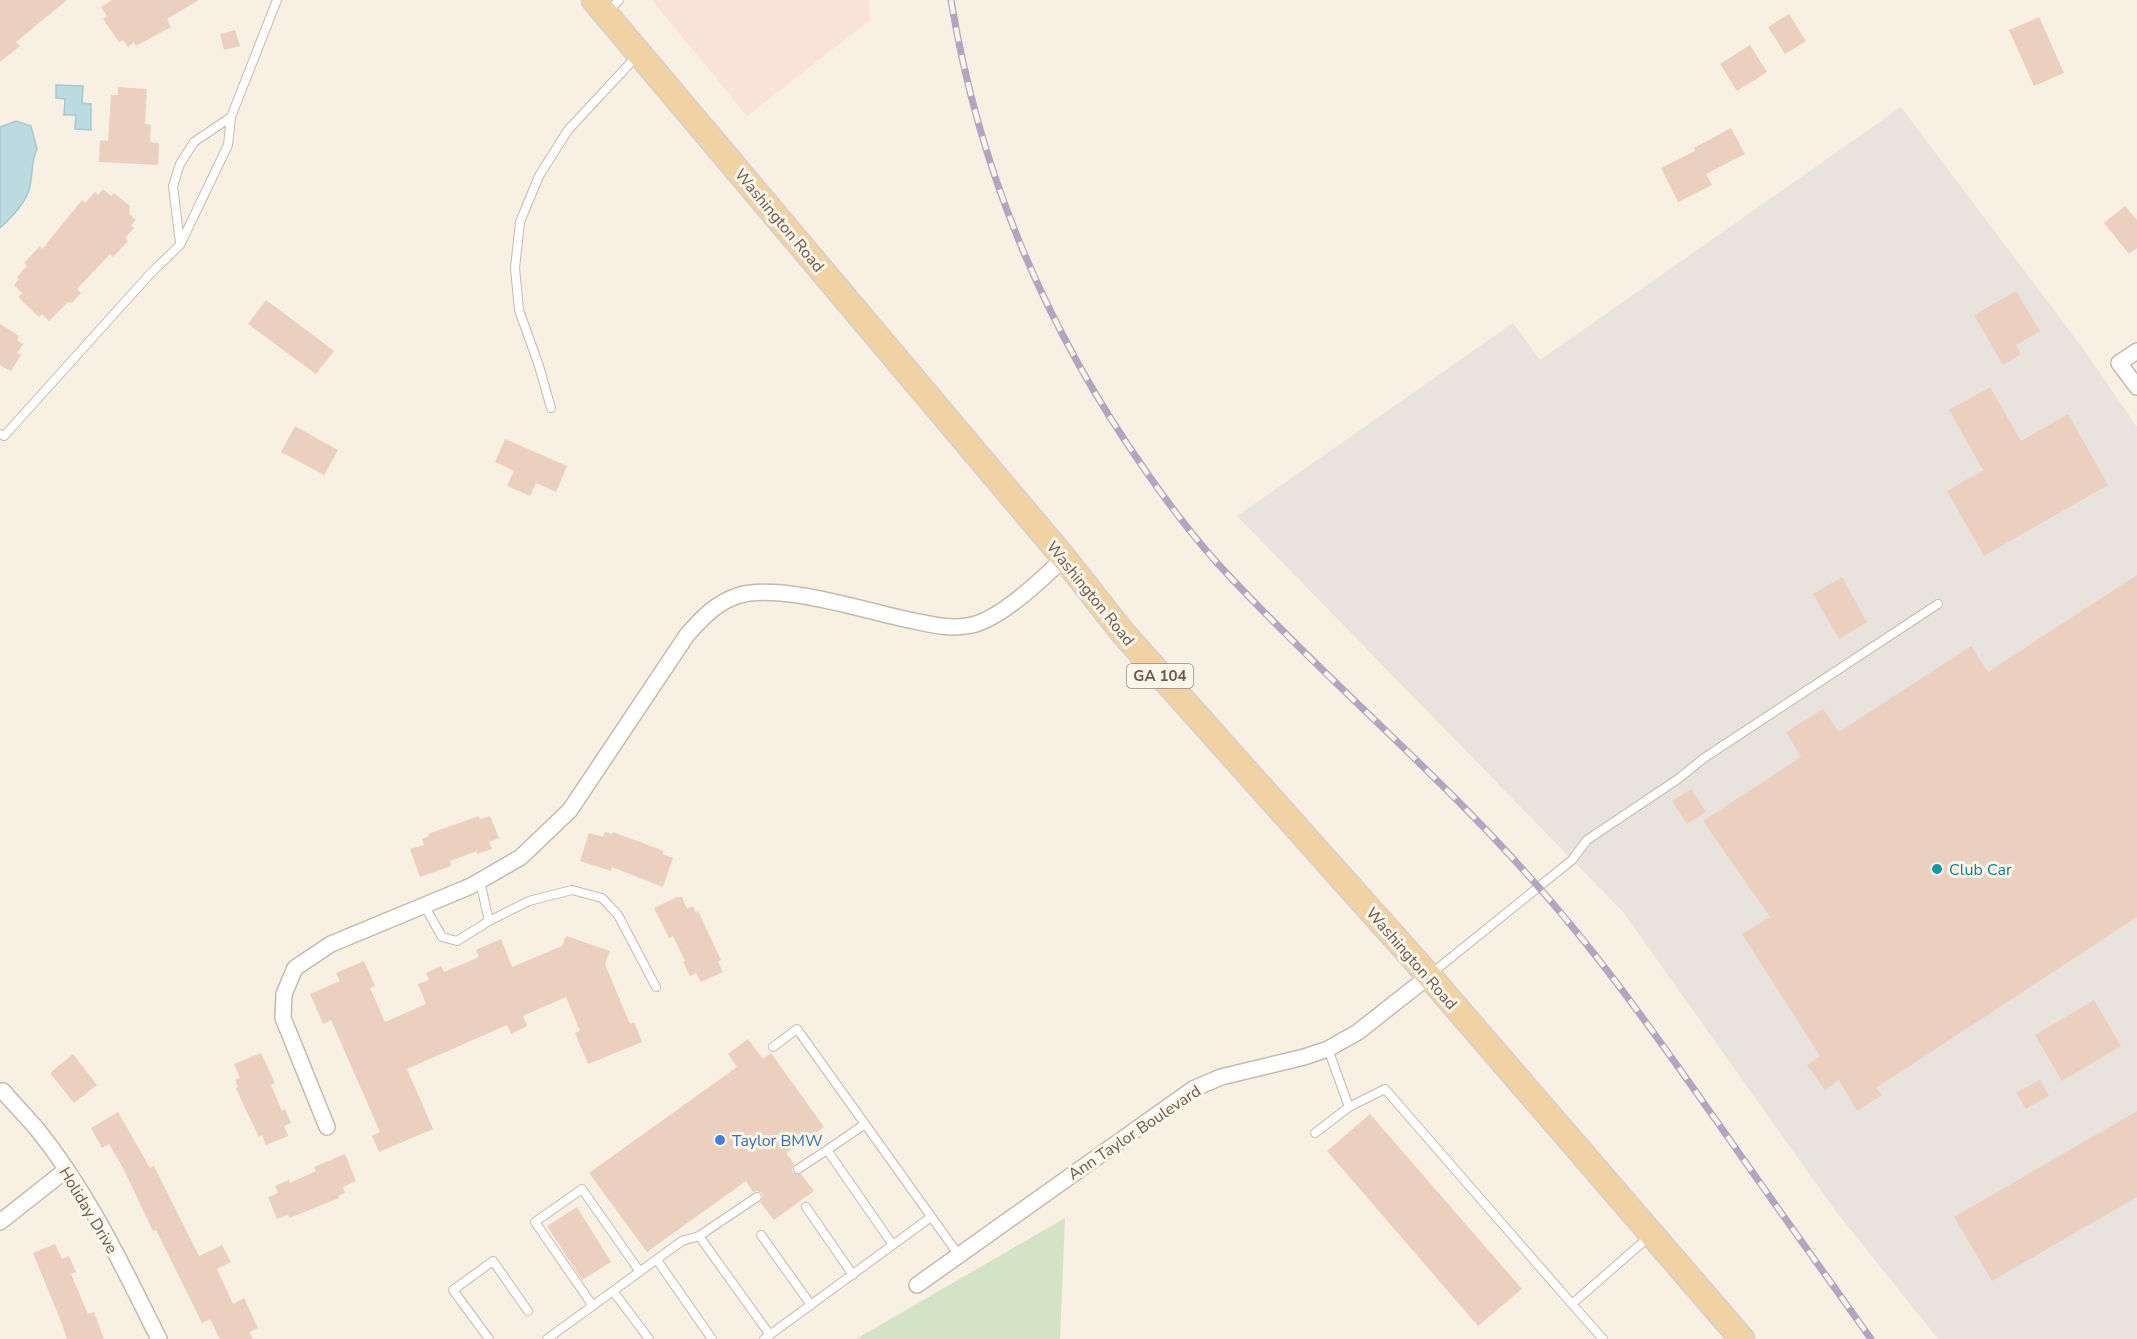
<svg xmlns="http://www.w3.org/2000/svg" width="2137" height="1339" font-family="'Nunito Sans',sans-serif">
<style>
.commercial{fill:#f8e2d9}
.industrial{fill:#e9e3de}
.green{fill:#d2e4c5}
.water{fill:#bbdbe0;stroke:#a3cad0;stroke-width:1.5}
.building{fill:#ebd0bf}
.lines{fill:none;stroke-linecap:round;stroke-linejoin:round}
.lane-casing{stroke:#c8b8ac;stroke-width:10}
.street-casing{stroke:#c8b8ac;stroke-width:18}
.primary-casing{stroke:#d6d0cd;stroke-width:27}
.lane{stroke:#fff;stroke-width:8}
.street{stroke:#fff;stroke-width:15}
.primary{stroke:#f0d2a4;stroke-width:24}
.rail-casing{stroke:#b3a5c0;stroke-width:7}
.rail{stroke:#fcf5ea;stroke-width:4.5;stroke-dasharray:14;stroke-linecap:butt}
.culture-dot{fill:#0f9aa8;stroke:#fcf5ea;stroke-width:2}
.shop-dot{fill:#3f7fe0;stroke:#fcf5ea;stroke-width:2}
.labels{text-anchor:middle;stroke-width:6;stroke-linejoin:round;paint-order:stroke}
.shield{fill:#fcf5ea;stroke:#99877c;stroke-width:1.5}
.shield-label{font-size:15px;font-weight:bold;fill:#6e584d}
.street-label{font-size:16px;fill:#6e584d;stroke:#fcf5ea}
.culture-label{font-size:16px;fill:#0d838f;stroke:#fcf5ea;text-anchor:start}
.shop-label{font-size:16px;fill:#366cbe;stroke:#fcf5ea;text-anchor:start}
</style>
<rect width="100%" height="100%" fill="#f9f0e4"/>
<path class="commercial" d="M652,0h217l1,20 -123,96z"/>
<path class="industrial" d="M1901,107l183,243 53,77v912h-199l-103,-129 -212,-298 -386,-396 276,-193 27,37z"/>
<path class="green" d="M1065,1218l-5,121h-204z"/>
<path class="water" d="M56,85l27,1 -1,17 9,1v26l-16,-1 1,-14h-12l1,-16 -9,-1z
M16,121l15,5 6,23c-6,12 -4,23 -7,37 -3,16 -18,31 -30,42v-101z"/>
<path class="building" d="M0,0h67l-51,42 4,4 -20,16z
M112,0h87l-32,19 4,8 -35,19 -2,-4 -6,5 -5,-7 -4,2 -16,-23 4,-3 -6,-9z
M1789,14l17,27 -21,13 -17,-27z
M2039,17l25,56 -30,13 -25,-56z
M235,30l5,16 -16,4 -4,-16z
M1750,45l17,27 -30,19 -17,-27z
M118,87l29,2 -2,35 6,1 -1,17 9,1 -1,22 -59,-3 1,-22 8,1 3,-46h7z
M1731,128l14,26 -39,20 6,11 -34,17 -17,-34 34,-17 -1,-3z
M103,189l8,7 3,-3 16,13 -1,8 7,6 -5,5 3,3 -9,10 3,3 -15,16 -3,-3 -33,35 4,4 -9,10 -4,-1 -19,19 -7,-7 -3,3 -21,-20 4,-4 -8,-8 5,-6 -2,-2 10,-11 -3,-3 16,-17 2,3 40,-49 3,3 10,-11 3,3z
M2125,206l12,14v28l-8,6 -25,-31z
M2016,291l24,40 -24,14 5,9 -18,11 -29,-50z
M266,300l68,51 -18,23 -68,-50z
M0,324l19,12 -2,4 6,4 -6,9 4,2 -10,16 -11,-6z
M1990,387l31,54 47,-27 40,71 -124,71 -37,-65 36,-21 -34,-60z
M295,426l43,24 -14,25 -43,-23z
M505,439l62,27 -11,26 -20,-9 -6,13 -23,-10 7,-15 -19,-9z
M2137,575v342l-261,171 6,7 -25,16 -18,-31 -14,10 -18,-25 13,-9 -78,-122 28,-17 -67,-96 98,-64 -15,-25 37,-23 16,23 132,-86 17,26z
M1842,577l25,45 -28,17 -26,-45z
M1691,789l15,23 -19,12 -15,-23z
M479,816l1,3 10,-3 9,22 -10,4 3,7 -15,5v-3l-27,10 1,5 -31,11 -10,-28 14,-4 -2,-6 7,-3 -1,-2z
M605,832l7,2 1,-2 51,19 -2,3 11,4 -10,29 -51,-20 -1,4 -31,-10 9,-28 14,4z
M677,897h5l5,12 6,-3 3,7 2,-2 23,49 -3,2 5,10 -22,10 -5,-9 -6,3 -7,-14 2,-1 -12,-25 -4,2 -15,-30z
M566,936l44,15 -5,13 25,60 4,-2 8,20 -54,22 -13,-31 5,-2 -14,-34 -43,19 4,10 -16,8 -4,-9 -100,44 26,60 -54,23 -7,-16 8,-4 -49,-112 -8,4 -13,-30 30,-13 -4,-8 28,-12 11,25 -5,2 15,34 41,-18 -8,-20 11,-4 -3,-7 15,-7 3,6 35,-15 -3,-7 25,-11 11,28 50,-21z
M2094,1000l27,46 -59,35 -27,-46z
M748,1039l15,20 8,-6 53,74 -38,26 8,11 -2,5 1,4 8,1 13,17 -40,29 -14,-18 3,-5 -1,-4 -5,-2 -4,1 -7,-11 -99,71 -58,-79 148,-106 -9,-13z
M261,1053l14,30 -4,2 11,26 3,-2 6,14 -7,3 4,10 -22,9 -4,-10 -3,2 -14,-29 -9,-20 2,-1 -3,-7 5,-2 -6,-14z
M73,1054l24,31 -23,18 -24,-30z
M2040,1080l9,16 -23,13 -10,-16z
M2137,1111v86l-145,84 -38,-64z
M118,1112l32,56 4,-2 45,90 23,-11 9,17 -14,7 16,35 11,-6 14,30 -9,4 4,7h-33l-10,-20 -8,4 -46,-93 -3,1 -31,-65 -13,-22 -7,4 -11,-20z
M1370,1114l152,175 -44,37 -151,-175z
M345,1154l11,27 -13,6 2,6 -7,3 1,2 -50,20 -1,-3 -11,4 -9,-22 10,-4 -3,-7 14,-6 1,3 26,-12 -2,-4z
M577,1207l34,55 -29,18 -35,-54z
M55,1244l7,15 7,-3 7,16 -5,2 17,40 6,-2 10,27h-37l-5,-15 -29,-71z"/>
<g class="lines">
<g class="lane-casing">
<path id="lane" d="M608,12l11,-12
M180,243l-7,-57 7,-22 14,-22 37,-25
M551,408l-12,-42 -20,-56 -4,-42 5,-46 19,-46 29,-46 68,-73
M0,434l4,2 146,-162 30,-29 48,-100 3,-28 46,-117
M480,881l9,40
M424,905l18,32 15,4 32,-20 40,-20 43,-11 30,8 16,17 38,72
M1432,973l140,-113 15,-20 91,-61 26,-21 234,-154
M773,1047l24,-18 161,225
M1328,1049l21,58
M865,1124l-38,26 66,95
M1315,1133l34,-26 36,-18 187,215
M798,1169l29,-19
M806,1207l47,68
M761,1235l50,70
M699,1236l58,-39
M657,1260l55,79
M613,1291l69,-50 17,-5 71,99
M593,1306l-58,-84 47,-33 58,83
M489,1339l-36,-49 40,-29 35,50
M547,1339l66,-48 36,48
M764,1339l167,-122
M1603,1339l-31,-35 78,-68"/>
</g>
<g class="street-casing">
<path id="street" d="M2137,351l-18,12 18,24
M3,1091c11,13 23,25 34,38 51,63 86,138 122,210
M327,1127l-44,-109 1,-24 11,-26 36,-24 140,-58 50,-29 49,-47 117,-175c15,-17 29,-32 50,-39 41,-14 128,15 172,24 21,4 41,10 63,5 30,-7 70,-46 92,-67
M0,1222l66,-52
M917,1285l276,-196 28,-12 83,-20 24,-8 30,-17 71,-56"/>
</g>
<g class="primary-casing">
<path id="primary" d="M594,0l470,558 59,75 306,343 313,363"/>
</g>
<use href="#lane" class="lane"/>
<use href="#street" class="street"/>
<use href="#primary" class="primary"/>
<g class="rail-casing">
<path id="rail" d="M951,0c28,171 95,329 194,470 27,39 56,77 88,110 95,101 201,190 293,293 71,78 131,164 192,250 50,72 102,144 153,216"/>
</g>
<use href="#rail" class="rail"/>
</g>
<circle class="culture-dot" cx="1937" cy="869" r="6"/>
<circle class="shop-dot" cx="720" cy="1140" r="6"/>
<g class="labels">
<rect class="shield" x="1127" y="664" width="66" height="24" rx="4.5"/>
<g class="shield-label">
<text x="1160" y="681">GA 104</text>
</g>
<g class="street-label">
<text transform="translate(780 220) rotate(50)" y="6">Washington Road</text>
<text transform="translate(1091 593) rotate(51)" y="6">Washington Road</text>
<text transform="translate(1412 958) rotate(49)" y="6">Washington Road</text>
<text transform="translate(1134 1132) rotate(-34)" y="6">Ann Taylor Boulevard</text>
<text transform="translate(89 1210) rotate(59)" y="6">Holiday Drive</text>
</g>
<g class="culture-label">
<text x="1949" y="875">Club Car</text>
</g>
<g class="shop-label">
<text x="732" y="1146">Taylor BMW</text>
</g>
</g>
</svg>
